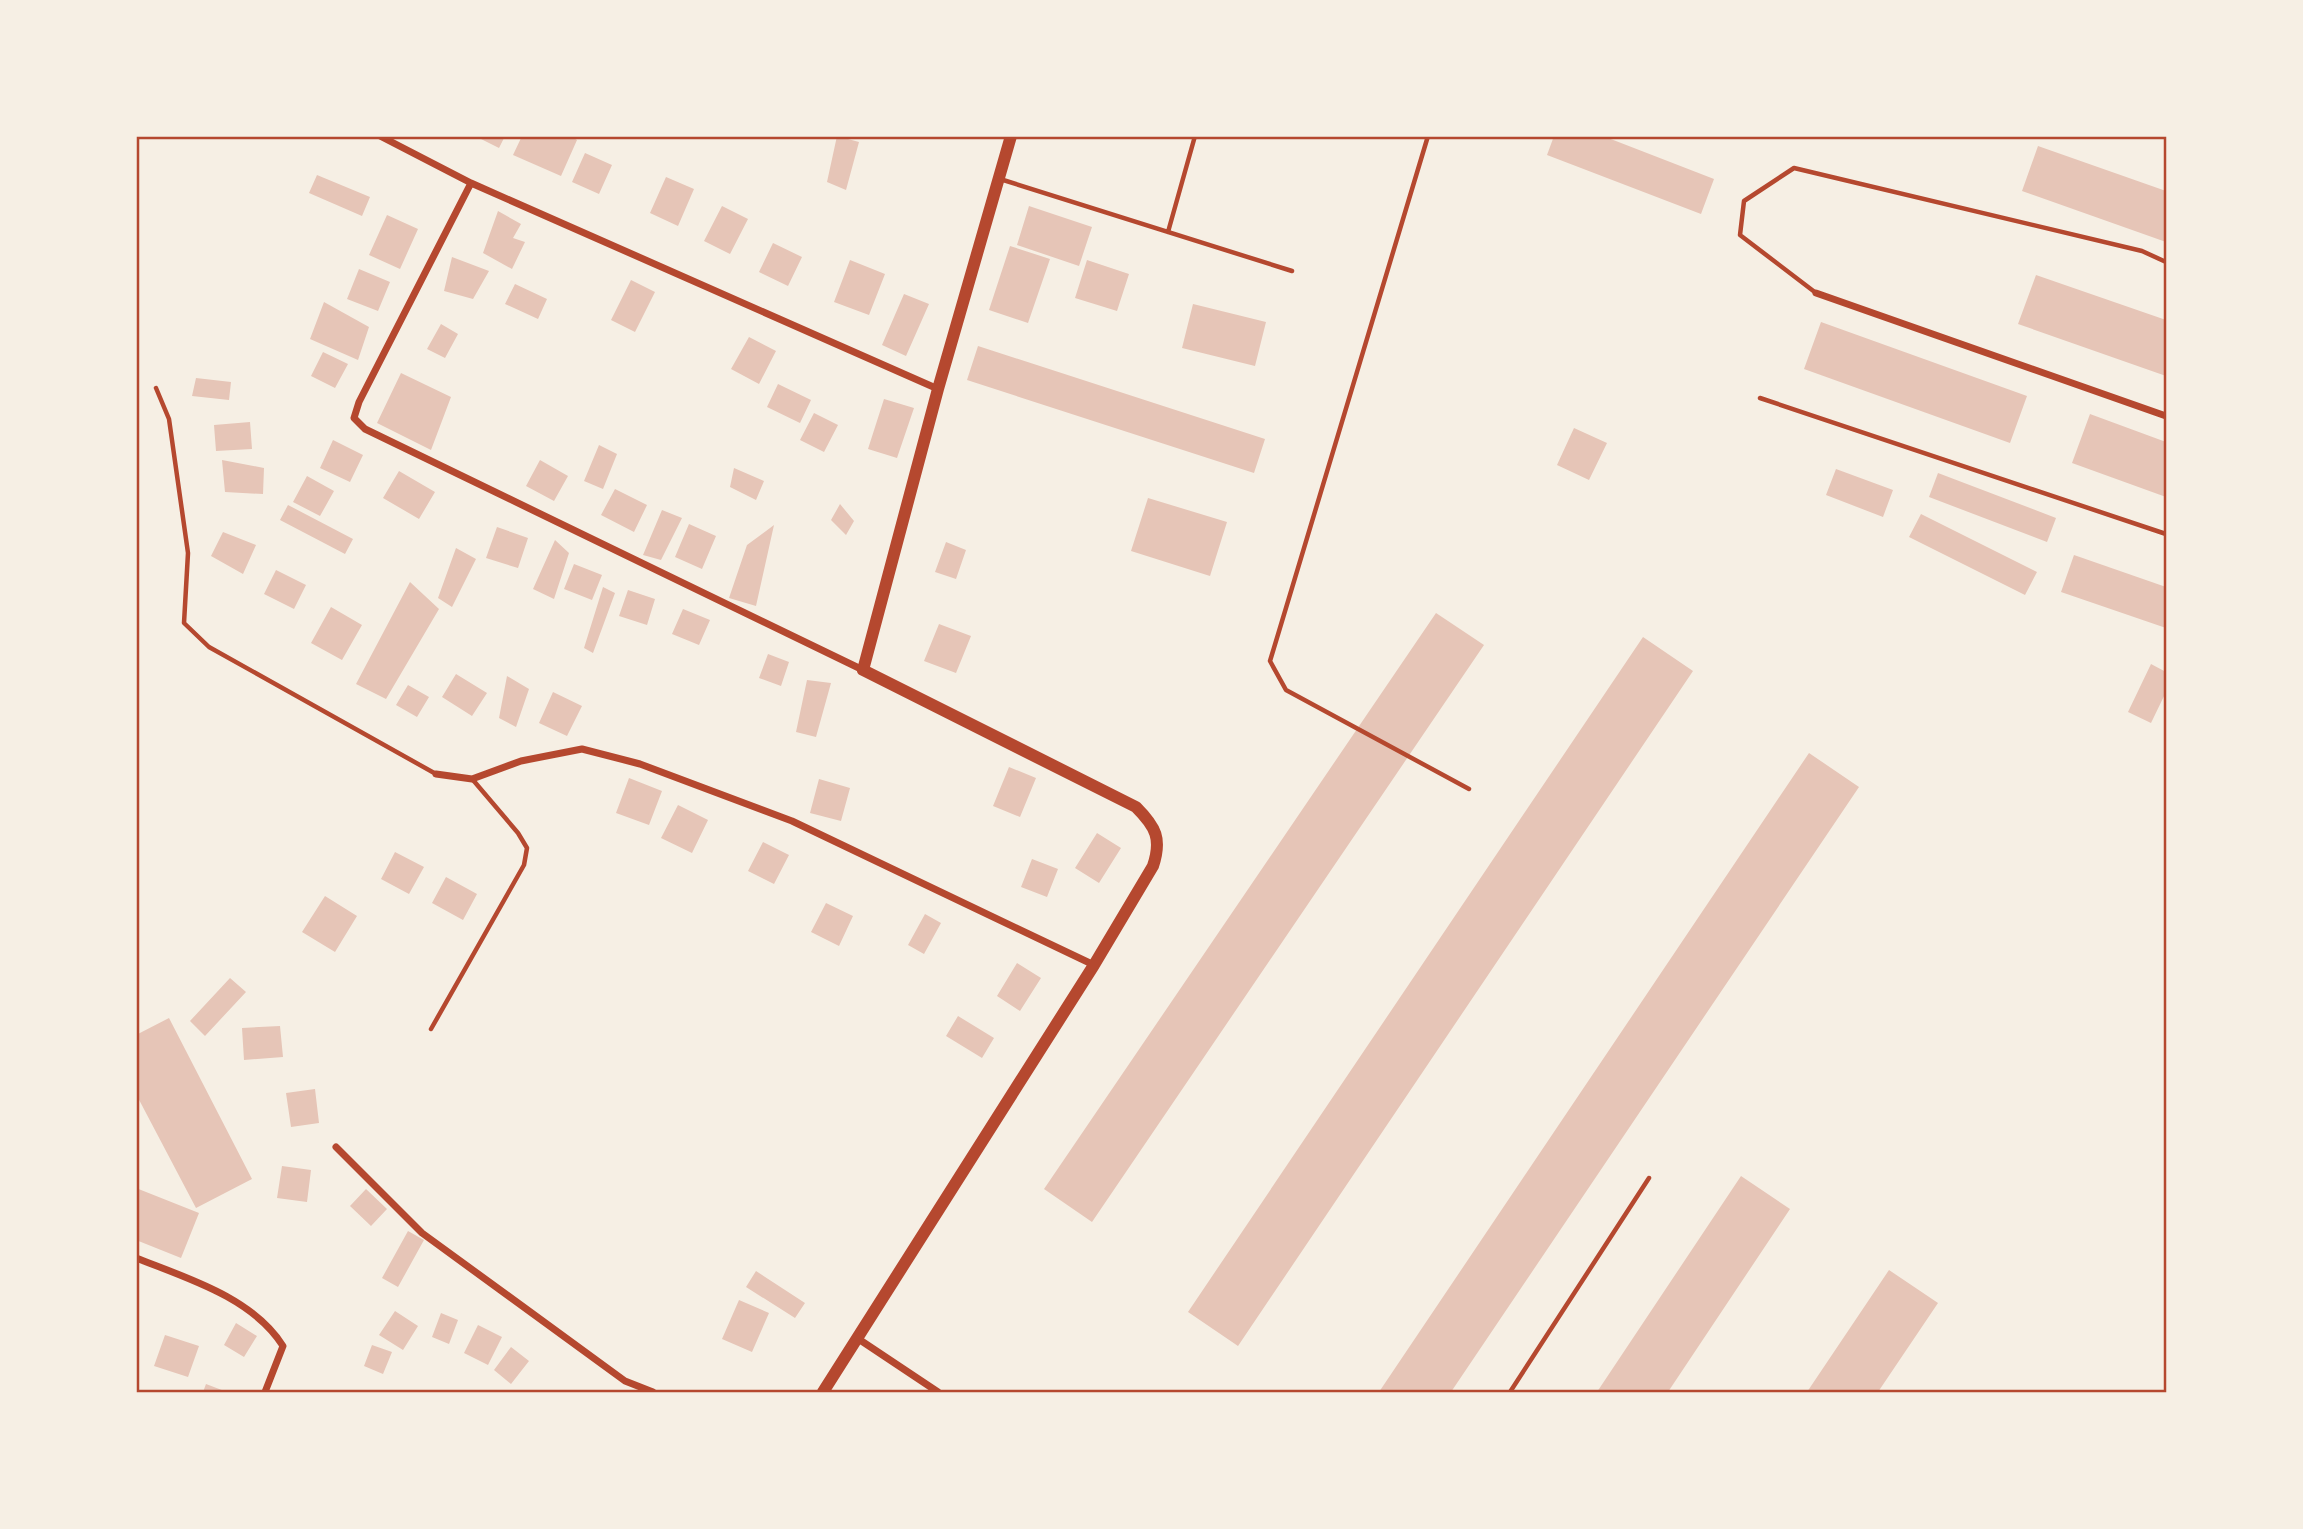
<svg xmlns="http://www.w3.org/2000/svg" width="2303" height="1529" font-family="'PT Sans Narrow',sans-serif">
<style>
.building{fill:#e6c5b7}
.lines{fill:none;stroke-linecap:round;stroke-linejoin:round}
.service{stroke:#b5482f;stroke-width:4.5}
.minor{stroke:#b5482f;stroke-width:7}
.tertiary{stroke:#b5482f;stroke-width:12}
.neatline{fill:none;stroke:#b5482f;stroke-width:2.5}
</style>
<rect width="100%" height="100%" fill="#f6efe4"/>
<path class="building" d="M475,136h30l-6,12z
M522,136h49l6,4 -16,36 -48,-21z
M837,136l22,6 -13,48 -19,-8z
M1554,136h49l111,43 -13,35 -154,-59z
M2038,146l128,45v51l-144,-51z
M585,153l27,12 -13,29 -27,-12z
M317,175l53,22 -8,19 -53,-23z
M666,177l28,12 -16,37 -28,-13z
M722,206l26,13 -18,35 -26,-13z
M1029,206l63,21 -13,39 -62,-21z
M498,211l23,13 -8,14 12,4 -13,27 -29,-16z
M387,215l31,14 -18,40 -31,-14z
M773,243l29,14 -14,29 -29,-14z
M1010,246l40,13 -22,64 -39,-13z
M452,257l37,14 -16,28 -29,-8z
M850,260l35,14 -16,41 -35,-13z
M1087,260l42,14 -12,37 -42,-13z
M359,269l31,13 -12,29 -31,-12z
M2036,275l130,45v56l-148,-52z
M631,280l24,12 -20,40 -24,-12z
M515,284l32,15 -9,20 -33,-15z
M904,294l25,10 -23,52 -24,-11z
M324,302l45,25 -11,33 -48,-21z
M1193,304l73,18 -11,44 -73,-18z
M1821,322l206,74 -17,47 -206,-74z
M441,324l17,10 -13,24 -18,-9z
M749,337l27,14 -17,33 -28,-15z
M978,346l287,93 -11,34 -287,-93z
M323,352l25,12 -13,24 -24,-12z
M401,373l50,24 -20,53 -54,-27z
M196,378l35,4 -2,18 -37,-4z
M778,384l33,16 -11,23 -33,-16z
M884,399l30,9 -17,50 -29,-9z
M814,413l24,12 -14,27 -24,-12z
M2090,414l76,28v55l-94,-34z
M250,422l2,27 -36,2 -2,-26z
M1574,428l33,15 -18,37 -32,-15z
M333,440l30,15 -13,27 -30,-14z
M599,445l18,9 -14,35 -19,-8z
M222,460l42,8 -1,26 -38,-2z
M540,460l28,16 -14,25 -28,-15z
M734,468l30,13 -8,19 -26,-13z
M1836,469l57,21 -10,27 -57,-22z
M399,471l36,21 -16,27 -36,-21z
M1938,473l118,45 -9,24 -118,-45z
M307,476l27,15 -14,25 -27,-14z
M615,489l32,16 -13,27 -33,-17z
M1148,498l79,24 -17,54 -79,-25z
M840,504l14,17 -8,14 -15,-15z
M288,505l65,34 -8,15 -65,-34z
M662,510l20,8 -21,42 -18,-5z
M1921,514l116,58 -12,23 -116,-58z
M689,524l27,12 -14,33 -27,-12z
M774,525l-18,81 -27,-8 18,-53z
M497,527l31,11 -10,30 -32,-10z
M223,532l33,13 -13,29 -32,-18z
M555,540l14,13 -15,46 -21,-10z
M946,542l20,8 -10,29 -21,-7z
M456,548l20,11 -24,48 -14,-9z
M2074,555l92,32v41l-105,-36z
M574,564l28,11 -10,25 -28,-11z
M276,570l30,15 -12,24 -30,-15z
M410,582l29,27 -53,90 -30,-15z
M603,587l12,6 -22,60 -9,-5z
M628,590l27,9 -8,26 -28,-9z
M331,607l31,18 -20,35 -31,-17z
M683,609l27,11 -11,25 -27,-11z
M1436,613l48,32 -392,577 -48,-33z
M939,624l32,12 -15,37 -32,-12z
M1643,637l50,34 -455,675 -50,-34z
M768,654l21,8 -8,24 -22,-8z
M2151,664l15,8v20l-15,31 -23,-11z
M456,674l31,19 -15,23 -30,-19z
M507,676l22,13 -13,38 -17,-9z
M807,680l24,3 -15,54 -20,-5z
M408,685l21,12 -12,20 -21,-12z
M553,692l29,14 -15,30 -28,-13z
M1809,753l50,34 -408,605h-72z
M1009,767l27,11 -16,39 -27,-11z
M629,778l33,13 -13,34 -33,-12z
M819,779l31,9 -9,33 -31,-8z
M678,805l30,15 -16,33 -31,-15z
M1097,833l24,15 -22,35 -24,-15z
M763,842l26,13 -15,29 -26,-13z
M395,852l29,15 -15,27 -28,-15z
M1032,859l26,10 -11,28 -26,-10z
M446,877l31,17 -14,26 -31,-17z
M325,896l32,20 -22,36 -33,-20z
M826,903l27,13 -14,30 -28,-14z
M925,914l16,9 -17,31 -16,-9z
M1017,963l24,15 -21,33 -23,-15z
M230,978l16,14 -41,44 -15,-15z
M958,1016l36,22 -12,20 -36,-22z
M169,1018l83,161 -56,29 -60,-114v-59z
M280,1026l3,31 -39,3 -2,-32z
M315,1089l4,34 -28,4 -5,-34z
M282,1166l29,4 -4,32 -30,-4z
M1741,1176l49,33 -122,183h-71z
M136,1188l63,25 -18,45 -45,-18z
M366,1189l21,20 -16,17 -21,-20z
M408,1231l16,9 -26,47 -16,-9z
M1889,1270l49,33 -60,89h-71z
M756,1271l49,32 -10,15 -49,-31z
M739,1300l30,13 -17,39 -30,-13z
M395,1311l23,15 -15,24 -24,-15z
M441,1313l17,7 -9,24 -17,-7z
M236,1323l21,13 -13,21 -20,-12z
M478,1325l24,12 -14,28 -24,-12z
M165,1335l34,11 -11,31 -34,-11z
M372,1345l20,7 -9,22 -19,-8z
M511,1347l18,14 -18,23 -17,-14z
M206,1384l21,8h-24z"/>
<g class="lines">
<path class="service" d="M1428,136l-158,525 16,29 183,99
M1000,179l292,92
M1168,232l27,-96
M1816,293l-76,-58 4,-34 50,-33 348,83 24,11
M156,388l13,31 19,134 -4,70 25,24 227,127
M1760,398l406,136
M431,1029l93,-164 3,-17 -9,-15 -45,-53
M1510,1392l139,-214"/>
<path class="minor" d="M380,136l91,47 467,206
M471,183l-112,219 -5,16 11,11 498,241
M1816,293l350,123
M436,774l36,5 49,-18 61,-12 58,15 152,57 302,144
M336,1147l86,86 203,148 28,11
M136,1258c51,20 117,40 147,88l-18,46
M857,1338l81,54"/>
<path class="tertiary" d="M823,1392l271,-427 59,-99c9,-27 3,-39 -17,-59l-273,-137 75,-281 73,-253"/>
</g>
<rect width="2303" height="1529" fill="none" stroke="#f6efe4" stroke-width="276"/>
<rect x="138" y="138" width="2027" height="1253" class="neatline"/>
</svg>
